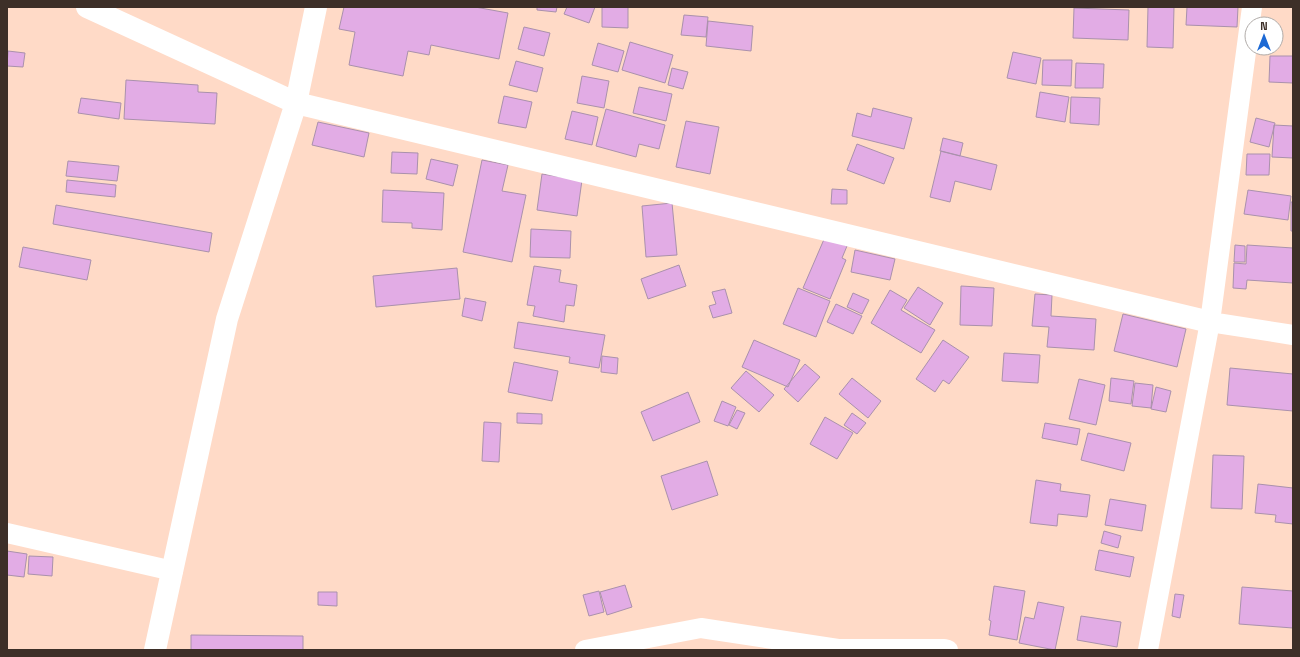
<svg xmlns="http://www.w3.org/2000/svg" width="1300" height="657" font-family="'Space Grotesk',sans-serif">
<style>
.building{fill:#e2ace5;stroke:#aa91ac}
.lines{fill:none;stroke-linecap:round;stroke-linejoin:round}
.minor{stroke:#fff;stroke-width:20}
.tertiary{stroke:#fff;stroke-width:22}
</style>
<rect width="100%" height="100%" fill="#ffdac7"/>
<path class="building" d="M344,7h131l33,6 -9,46 -68,-14 -2,10 -21,-4 -5,25 -54,-11 6,-33 -16,-3z
M537,7h20l-1,5 -19,-2z
M567,7h28l-6,16 -25,-9z
M602,7h26v21l-26,-1z
M1148,7h26l-1,41 -26,-1z
M1187,7h51l-1,20 -51,-2z
M1074,8l55,2 -1,30 -55,-2z
M684,15l24,2 -2,20 -25,-2z
M708,21l45,5 -2,25 -45,-5z
M524,27l26,6 -6,23 -26,-7z
M630,42l43,13 -8,28 -43,-13z
M598,43l26,8 -6,21 -26,-7z
M8,51l17,2 -2,14 -16,-1z
M1013,52l28,6 -5,26 -29,-6z
M1270,56h23v27l-24,-1z
M1043,60h29l-1,26 -29,-1z
M516,61l27,7 -6,24 -28,-7z
M1076,63l28,1 -1,24h-28z
M672,68l16,4 -5,17 -15,-4z
M582,76l27,5 -5,27 -27,-5z
M126,80l72,5v7l19,1 -2,31 -91,-5z
M639,87l33,7 -6,27 -33,-8z
M1040,92l29,5 -4,25 -29,-5z
M504,96l28,6 -6,26 -28,-5z
M1071,97l29,1 -1,27 -29,-2z
M81,98l40,5 -2,16 -41,-6z
M873,108l39,10 -8,31 -52,-13 5,-23 14,4z
M606,109l59,16 -6,24 -20,-5 -3,13 -40,-11z
M572,111l26,6 -6,28 -27,-6z
M1256,118l19,5 -6,24 -19,-5z
M686,121l33,6 -9,47 -34,-7z
M318,122l51,11 -5,24 -52,-12z
M1274,125l19,1v32l-21,-1z
M943,138l20,5 -3,13 -20,-5z
M857,144l37,14 -10,26 -37,-14z
M941,151l56,14 -6,25 -36,-9 -5,21 -20,-5z
M392,152l26,1 -1,21 -26,-1z
M1247,154h23l-1,21h-23z
M431,159l27,6 -5,21 -27,-7z
M482,160l26,5 -6,26 24,4 -14,67 -49,-10z
M68,161l51,5 -2,15 -51,-5z
M542,174l40,6 -5,36 -40,-6z
M67,180l49,5 -1,12 -49,-5z
M832,189l15,1v14h-16z
M383,190l61,3 -2,37 -30,-2v-5l-30,-1z
M1248,190l43,6 -3,24 -44,-6z
M1291,202h2v29h-2z
M672,203l5,52 -31,2 -4,-51z
M56,205l156,28 -3,19 -156,-28z
M531,229l40,2 -1,27 -40,-1z
M825,237l22,9 -5,12 4,2 -16,39 -27,-11z
M1235,245l10,1v16h-11z
M1247,245l46,3v35l-46,-3 -1,9 -13,-1 1,-25 12,1z
M23,247l68,13 -4,20 -68,-13z
M855,250l40,9 -5,21 -39,-8z
M679,265l7,21 -38,13 -7,-20z
M534,266l27,4 -2,12 18,3 -3,21 -8,-1 -2,17 -31,-6 2,-10 -8,-1z
M457,268l3,31 -84,8 -3,-31z
M961,286l33,2 -2,38 -32,-1z
M918,287l25,16 -13,22 -26,-17z
M798,288l32,13 -14,36 -33,-13z
M725,289l7,24 -19,5 -4,-12 7,-2 -4,-12z
M890,290l17,10 -6,10 34,20 -14,23 -50,-30z
M853,293l16,7 -7,14 -15,-7z
M1035,294l17,1 -1,21 45,3 -2,31 -47,-3 2,-20 -17,-1z
M465,298l21,4 -4,19 -20,-5z
M836,304l26,12 -9,18 -26,-12z
M1123,314l63,15 -9,38 -63,-16z
M518,322l87,13 -6,33 -30,-5 1,-6 -56,-9z
M754,340l46,20 -12,27 -46,-20z
M943,340l26,17 -20,27 -6,-4 -8,12 -19,-13z
M1004,353l36,2 -2,28 -36,-2z
M602,356l16,2 -1,16 -16,-2z
M514,362l44,9 -6,30 -44,-9z
M805,364l15,13 -22,25 -14,-13z
M1230,368l63,6v37l-66,-6z
M746,371l28,24 -15,17 -28,-24z
M852,378l29,23 -13,17 -29,-24z
M1111,378l23,3 -3,23 -22,-3z
M1079,379l26,6 -9,40 -27,-6z
M1135,383l18,2 -2,23 -19,-2z
M1156,387l15,4 -5,21 -15,-3z
M688,392l12,30 -47,19 -12,-29z
M722,401l14,6 -8,19 -14,-5z
M737,410l8,3 -8,16 -8,-4z
M517,413l25,1v10l-25,-1z
M852,413l14,10 -9,11 -13,-9z
M825,417l28,16 -16,26 -27,-15z
M484,422l17,1 -2,39 -17,-1z
M1045,423l35,6 -3,16 -35,-7z
M1088,433l43,10 -7,28 -43,-11z
M1213,455l31,1 -2,53 -31,-1z
M707,461l11,34 -46,15 -11,-34z
M1036,480l25,4 -1,7 30,4 -3,22 -29,-3 -1,12 -27,-3z
M1258,484l35,4v36l-18,-2 1,-7 -21,-2z
M1110,499l36,6 -4,26 -37,-6z
M1104,531l17,5 -3,12 -17,-5z
M1099,550l35,7 -4,20 -35,-7z
M7,551l20,3 -3,23 -17,-2z
M29,556l24,1 -1,19 -24,-2z
M625,585l7,22 -25,8 -7,-23z
M994,586l31,5 -8,49 -28,-5 2,-14 -2,-1z
M1242,587l51,4v37l-54,-4z
M599,591l5,21 -15,4 -6,-21z
M318,592h19v14l-19,-1z
M1175,594l9,1 -4,23 -8,-2z
M1038,602l26,5 -9,43 -36,-7 6,-26 9,2z
M1081,616l40,6 -4,25 -40,-7z
M191,635l112,1v14h-112z"/>
<g class="lines">
<path class="minor" d="M1210,322l83,13
M7,533l166,38
M585,650l116,-22 137,21h106l4,1
M1148,650l62,-328 42,-315"/>
<path class="tertiary" d="M87,7l209,96 914,219
M155,650l72,-331 69,-216 20,-96"/>
</g>
<rect width="1300" height="657" fill="none" stroke="#3d2f28" stroke-width="16"/>
<g transform="translate(1264 36)"><circle r="19" fill="#ffffff" stroke="#b1aca9"/>
<path d="M0-3L7 15L0 10L-7 15Z" fill="#1c69d4"/>
<text y="-6" font-size="11" font-weight="bold" text-anchor="middle" fill="#3d2f28">N</text>
</g>
</svg>
